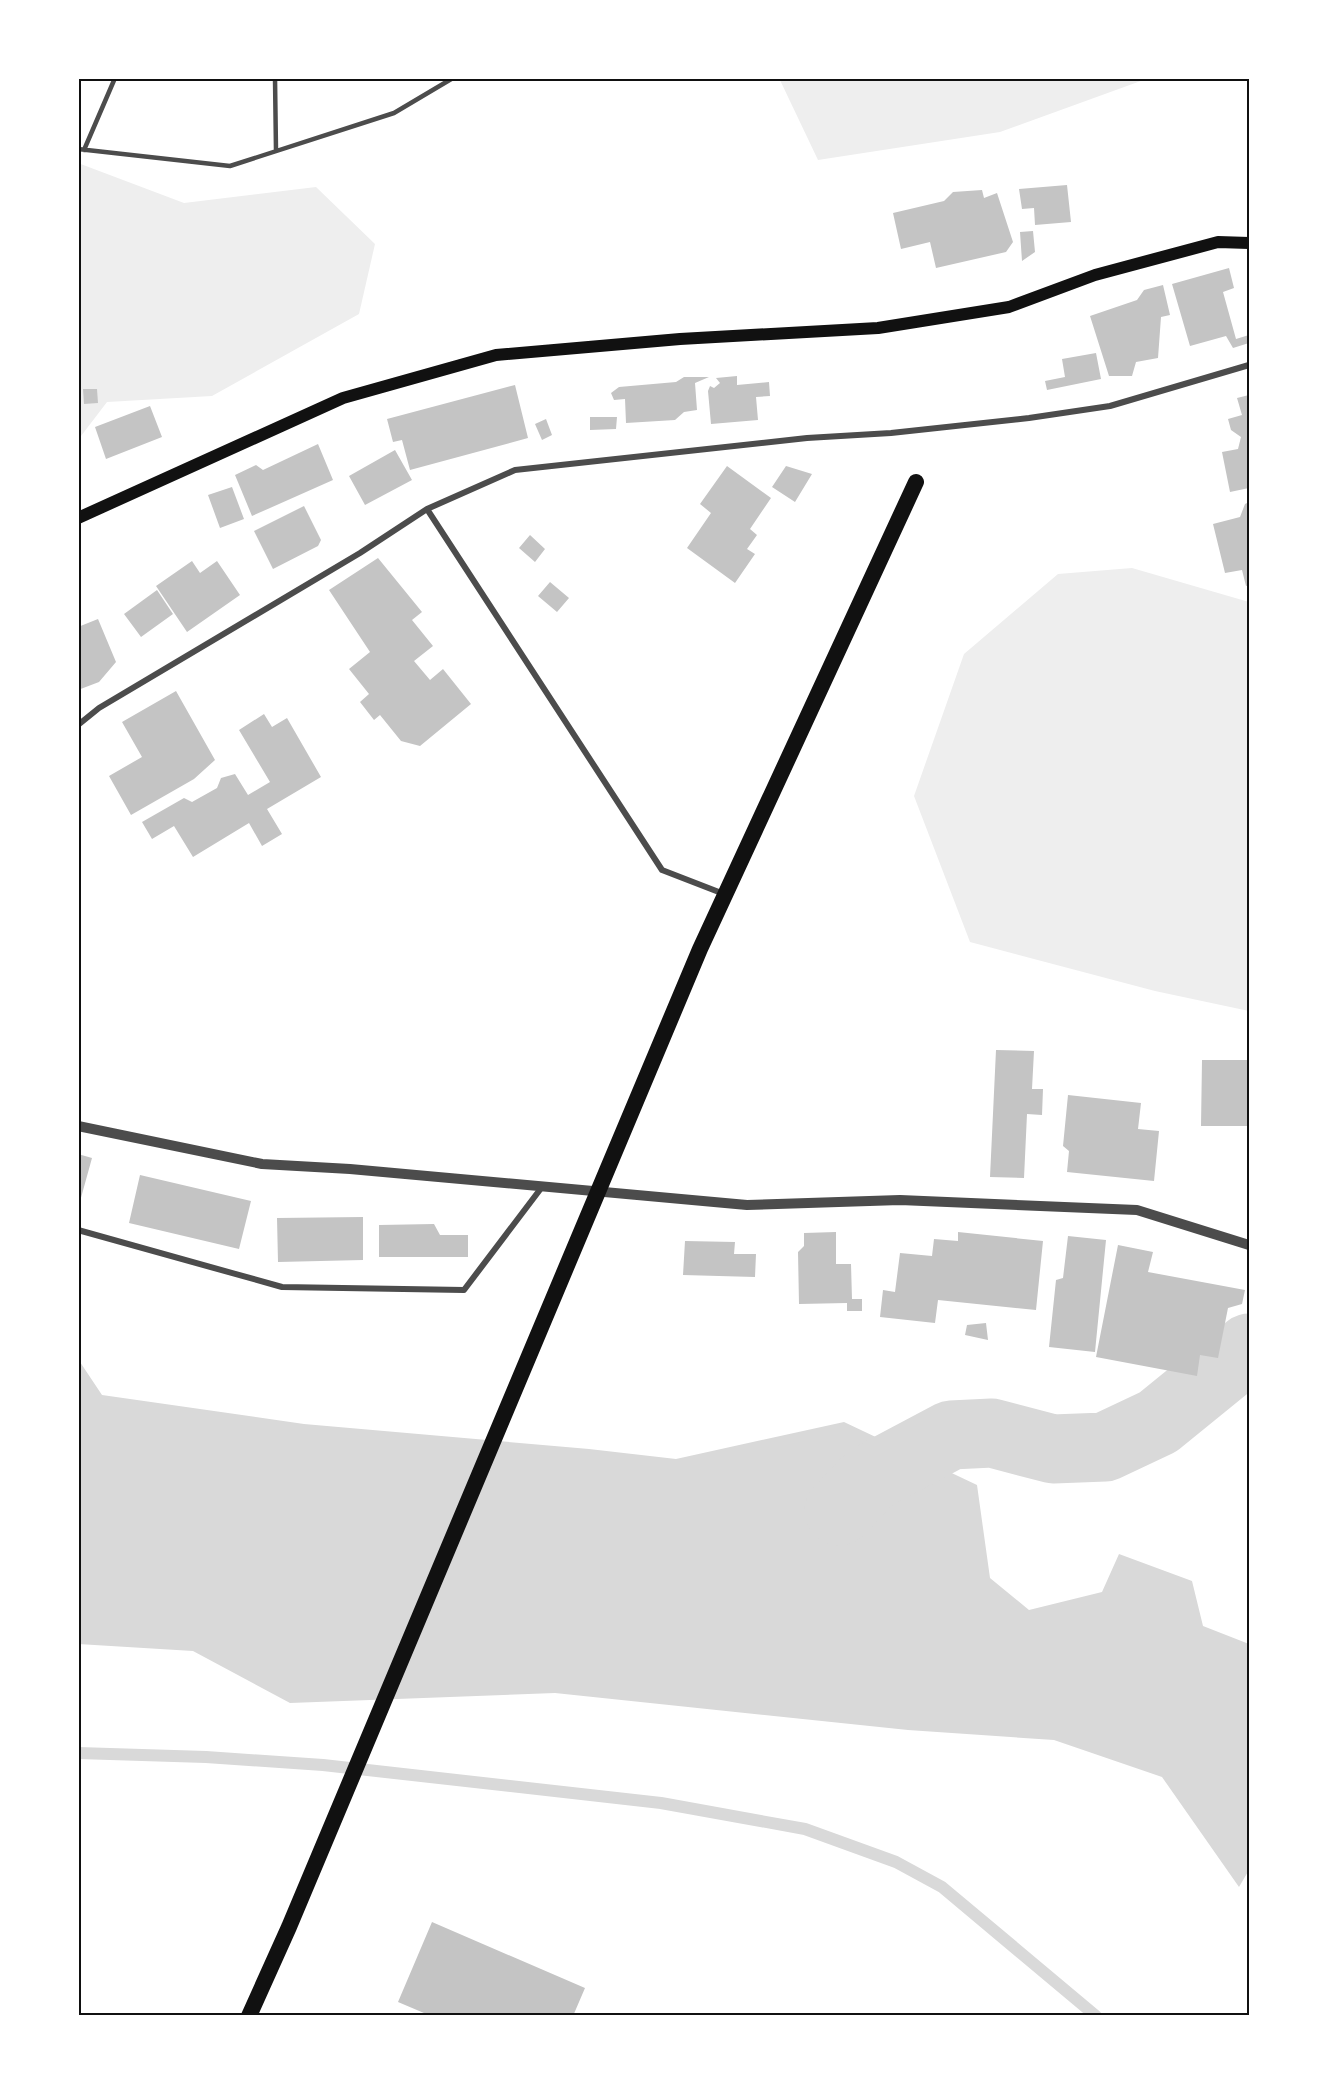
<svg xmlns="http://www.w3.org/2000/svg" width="1327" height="2094" font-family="'Archivo Narrow',sans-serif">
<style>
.green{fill:#eee}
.water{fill:#d9d9d9}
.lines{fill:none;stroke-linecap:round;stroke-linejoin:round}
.stream{stroke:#d9d9d9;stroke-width:12}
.river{stroke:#d9d9d9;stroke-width:69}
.building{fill:#c4c4c4}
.service{stroke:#4c4c4c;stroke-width:4.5}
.minor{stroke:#4c4c4c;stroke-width:6}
.tertiary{stroke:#4c4c4c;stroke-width:10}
.secondary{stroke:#111;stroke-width:12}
.trunk{stroke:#111;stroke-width:16}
.neatline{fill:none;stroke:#111;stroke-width:2}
</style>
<rect width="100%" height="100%" fill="#fff"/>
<path class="green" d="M779,78h370l-149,54 -182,28z
M78,163l106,40 132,-16 59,57 -16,70 -147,82 -105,6 -29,38z
M1132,568l117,34v409l-94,-20 -185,-49 -56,-146 50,-142 94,-80z"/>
<path class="water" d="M78,1359l24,36 202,29 285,25 87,10 168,-37 133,63 13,93 39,32 73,-18 17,-38 73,27 11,45 46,18v226l-10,17 -77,-110 -108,-37 -146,-10 -353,-37 -265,10 -97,-52 -115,-7z"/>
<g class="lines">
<path class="stream" d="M78,1753l128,4 117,8 338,38 144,26 91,33 46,25 154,129"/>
<path class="river" d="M839,1511l31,-33 81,-43 41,-2 61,16 52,-2 53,-25 91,-74"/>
</g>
<path class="building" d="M1067,185l4,37 -36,3 -1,-17 -12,1 -3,-20z
M982,190l2,8 13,-5 16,49 -7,10 -70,16 -6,-26 -29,7 -8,-36 51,-12 9,-9z
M1033,231l2,21 -13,9 -2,-29z
M1229,268l5,20 -11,4 13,47 13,-4v8l-16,5 -7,-12 -36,10 -18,-62z
M1163,285l7,30 -9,2 -3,41 -22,4 -4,14h-23l-19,-60 47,-16 7,-10z
M1096,353l5,26 -54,11 -2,-9 20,-4 -3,-18z
M737,376v9l32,-3 1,14 -14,1 2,23 -47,4 -3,-33 2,-5 4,2 6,-5 -4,-5z
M684,377h25l-14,6 2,27 -13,2 -9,8 -49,3 -1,-24 -11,1 -3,-7 8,-6 57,-5z
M515,385l13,53 -118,32 -8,-30 -9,2 -6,-23z
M83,389h14l1,14 -14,1z
M1249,395v93l-19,4 -8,-40 16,-3 3,-12 -10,-7 -3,-11 14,-4 -5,-17z
M150,406l12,31 -56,22 -11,-32z
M590,417h27l-1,12 -26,1z
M546,419l6,16 -10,5 -7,-16z
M318,444l15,36 -81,36 -17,-41 21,-10 7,5z
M395,450l17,30 -47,25 -16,-29z
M727,466l44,32 -21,31 7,6 -10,14 8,5 -20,29 -48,-35 24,-35 -11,-9z
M786,466l26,8 -17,28 -23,-15z
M232,487l12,32 -24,9 -12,-33z
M1249,502v83l-3,1 -4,-16 -17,3 -12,-49 27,-7 5,-13z
M304,506l17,34 -3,6 -45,23 -19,-38z
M530,535l15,14 -10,13 -16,-14z
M378,558l44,54 -10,8 21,26 -19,15 16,19 13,-11 28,35 -51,42 -19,-5 -21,-26 -6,5 -14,-18 9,-8 -20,-25 21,-17 -41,-62z
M192,561l8,12 17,-12 23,34 -53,37 -31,-46z
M550,582l19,16 -12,14 -19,-16z
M157,590l16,24 -32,23 -17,-23z
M98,619l18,43 -17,20 -21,8v-63z
M176,691l39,69 -21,19 -63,36 -22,-39 33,-19 -20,-35z
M264,714l8,13 15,-9 34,59 -54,32 15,25 -20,12 -13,-23 -56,34 -19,-31 -22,13 -10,-17 42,-24 8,4 25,-14 4,-10 14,-4 13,21 22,-13 -31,-52z
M996,1050l38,1 -2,38h11l-1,26 -15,-1 -3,64 -34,-1z
M1202,1060h47v66h-48z
M1068,1095l73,8 -3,26 21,2 -5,50 -87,-9 2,-21 -6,-5z
M78,1154l14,4 -13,47 -1,-1z
M140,1175l111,26 -12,48 -110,-26z
M363,1217v43l-85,2 -1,-44z
M434,1224l6,11h28v22h-89v-32z
M836,1232v32h15l1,35h10v12h-15v-8l-48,1 -1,-52 6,-6v-13z
M958,1232l85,9 -7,69 -98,-10 -3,23 -55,-6 3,-27 12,2 5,-39 32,3 2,-17 24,2z
M1068,1236l38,4 -11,112 -46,-5 7,-67 7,-2z
M685,1241l50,1 -1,12h22l-1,23 -72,-2z
M1118,1245l35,7 -5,20 97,18 -3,14 -14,4 -10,50 -18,-3 -3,21 -101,-19z
M986,1323l2,17 -23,-5 2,-10z
M432,1922l153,66 -12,28h-142l-33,-14z"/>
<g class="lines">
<path class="service" d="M275,78l1,73
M78,149l152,17 164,-53 59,-35
M84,150l31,-72"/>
<path class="minor" d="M427,509l235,361 62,24
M78,725l21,-17 261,-155 67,-44 88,-39 292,-32 84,-5 138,-15 81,-12 139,-41
M78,1230l204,57 182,3 78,-103"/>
<path class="tertiary" d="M78,1126l184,38 88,5 397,36 153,-5 237,10 112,35"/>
<path class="secondary" d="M78,518l265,-120 153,-43 184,-16 198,-11 131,-21 86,-32 123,-33 31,1"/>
<path class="trunk" d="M249,2016l40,-89 411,-978 216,-467"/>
</g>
<rect width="1327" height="2094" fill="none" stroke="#ffffff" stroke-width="159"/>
<rect x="80" y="80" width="1168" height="1934" class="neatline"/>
</svg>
